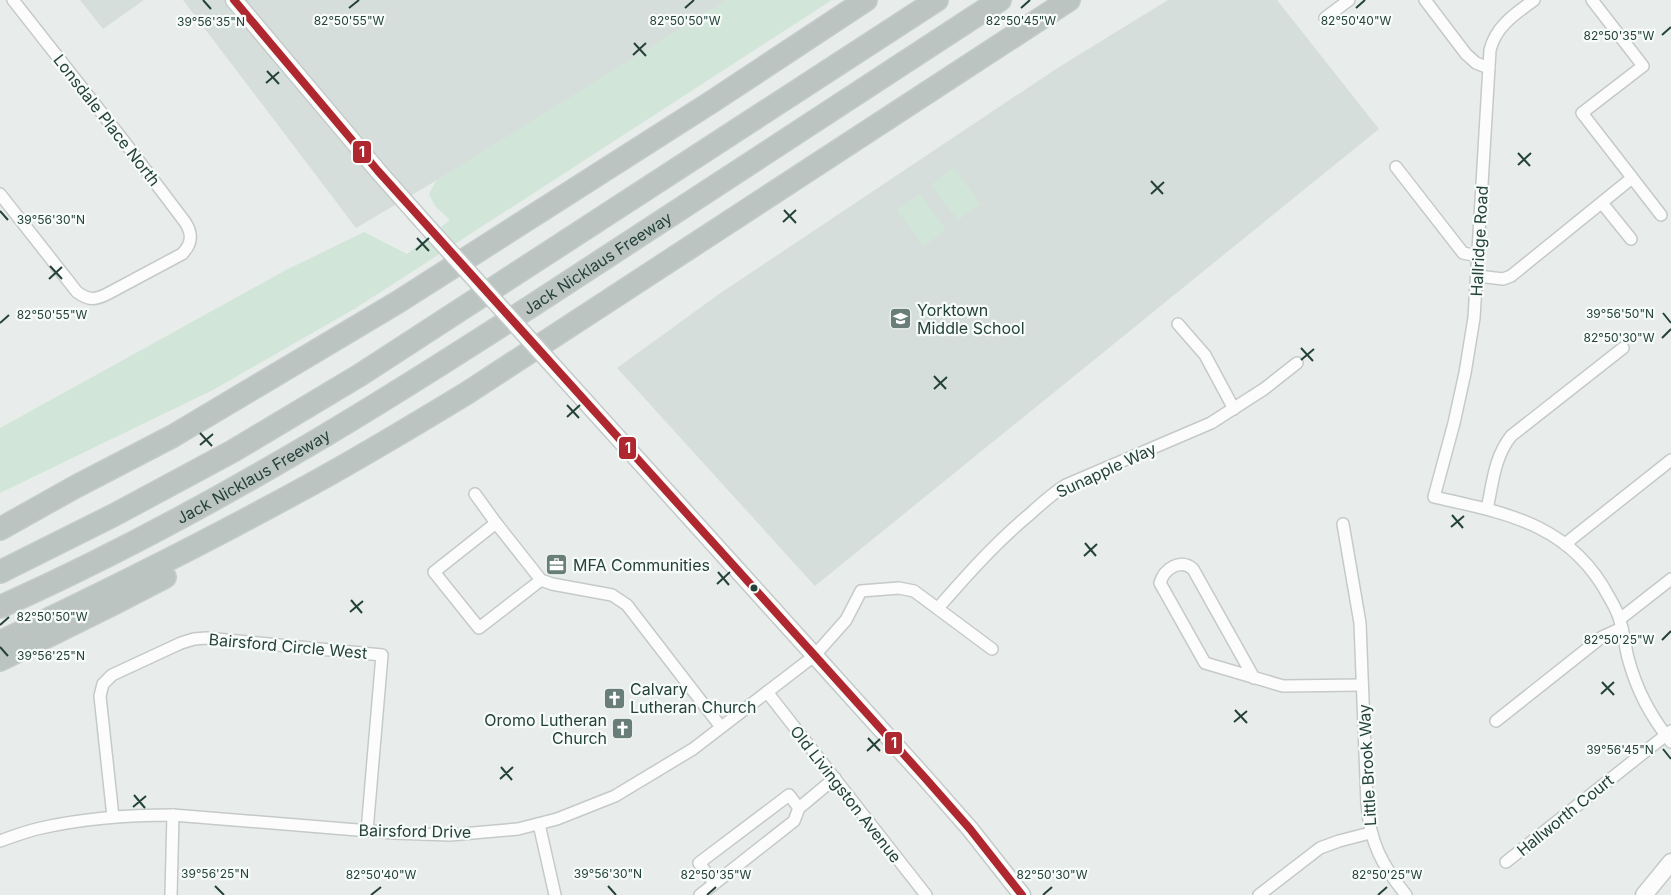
<svg xmlns="http://www.w3.org/2000/svg" width="1671" height="895" font-family="Inter,sans-serif">
<style>
.built{fill:#d6dedb}
.green{fill:#d1e6d8}
.lines{fill:none;stroke-linecap:round;stroke-linejoin:round}
.street-casing{stroke:#c5cac8;stroke-width:14}
.secondary-casing{stroke:#c3cbc8;stroke-width:19}
.highway-casing{stroke:#c3ccc9;stroke-width:24}
.street{stroke:#fcfcfc;stroke-width:11}
.secondary{stroke:#fcfcfc;stroke-width:16}
.highway{stroke:#bcc4c2;stroke-width:21}
.secondary-bridge-casing{stroke:#c3cbc8;stroke-width:19;stroke-linecap:butt}
.secondary-bridge{stroke:#fcfcfc;stroke-width:16}
.bus-1-casing{stroke:#f7fbf9;stroke-width:11}
.bus-1{stroke:#af272f;stroke-width:8}
.ticks{fill:none;stroke:#24423a;stroke-width:2}
.bus-dot{fill:#24423a;stroke:#f7fbf9;stroke-width:2}
.labels{text-anchor:middle;dominant-baseline:central;stroke-width:4.5;stroke-linejoin:round;paint-order:stroke}
.street-label{font-size:16px;fill:#24423a;stroke:#f7fbf9}
.poi-label{font-size:16px;fill:#24423a;stroke:#f7fbf9;text-anchor:start}
.ticks-label{font-size:12px;text-anchor:middle;fill:#24423a;stroke:#f7fbf9;stroke-width:4.5;stroke-linejoin:round;paint-order:stroke}
.line-badge{stroke:#f7fbf9;stroke-width:2}
.badge-label{font-size:14px;text-anchor:middle;font-weight:bold;fill:#fff}
</style>
<rect width="100%" height="100%" fill="#e8edeb"/>
<g class="built">
<path d="M80 0H144L103 29Z"/>
<path d="M183 0H727L461 166 356 228Z"/>
<path d="M1168 0H1277L1379 129 815 586 617 368 719 294 1059 67Z"/>
</g>
<g class="green">
<path d="M727 0H832L356 308 213 390 0 493V428L286 270 364 232 407 254 450 220 435 206 429 194 436 181Z"/>
<path d="M954 168 980 204 958 220 931 185Z"/>
<path d="M920 194 946 230 924 246 897 210Z"/>
</g>
<g class="lines">
<defs>
<g id="street">
<path d="M1425 0 1466 54 1476 63 1489 68"/>
<path d="M1534 0C1515 14 1496 26 1490 50L1474 318 1465 373 1454 423 1434 497C1506 513 1571 524 1609 597 1613 604 1618 612 1620 621 1624 633 1625 646 1628 658 1637 691 1650 715 1671 742"/>
<path d="M1592 0 1643 66 1582 113 1661 215"/>
<path d="M1325 18 1349 0"/>
<path d="M1396 167 1463 253 1478 256"/>
<path d="M0 194 77 292C89 301 96 300 109 293L182 254C192 244 193 234 185 222L123 140 13 0"/>
<path d="M1602 203 1631 239"/>
<path d="M1478 276 1503 279 1511 276 1632 178"/>
<path d="M1178 324 1205 355 1234 409"/>
<path d="M475 494 496 523"/>
<path d="M1487 509C1493 482 1494 458 1511 436L1623 348"/>
<path d="M1343 524 1360 623 1367 804C1370 843 1382 865 1406 895"/>
<path d="M1565 544 1671 460"/>
<path d="M541 580 479 628 434 572 496 523 541 580 552 584 612 595 627 605 721 727"/>
<path d="M938 608C967 575 996 542 1030 514 1042 503 1053 493 1066 485L1211 423 1264 389 1297 363"/>
<path d="M1620 619 1671 579"/>
<path d="M1254 678 1193 569C1180 558 1164 569 1160 583L1205 663 1283 686 1362 685"/>
<path d="M767 692 926 895"/>
<path d="M1496 721 1602 637 1622 628"/>
<path d="M113 817 100 696 103 684 112 675 181 643 194 639 206 638 382 655 367 831"/>
<path d="M539 824 555 895"/>
<path d="M0 841C14 836 27 831 41 828 85 818 128 815 173 815L394 833 450 835 518 829 557 819 615 796 693 749 814 656 846 620 861 591 899 588 914 591 992 649"/>
<path d="M1506 862 1671 731"/>
<path d="M714 883 699 863 789 795 799 808"/>
<path d="M171 895 173 815"/>
<path d="M700 895 794 821 799 808 835 778"/>
<path d="M1259 895 1320 848 1339 841 1370 833"/>
</g>
<g id="secondary">
<path d="M234 0 378 171 424 223"/>
<path d="M574 389 926 779 970 829 1022 895"/>
<path d="M1644 895 1671 862"/>
</g>
<g id="highway">
<path d="M0 529 75 487 173 436 398 302 713 101 866 0"/>
<path d="M0 572 114 515 233 451 360 375 937 0"/>
<path id="s1" d="M0 607C210 513 404 390 596 264 731 176 866 88 1000 0"/>
<path d="M0 642C100 595 200 545 297 492 355 461 411 427 467 393L1069 0"/>
<path d="M0 660 115 603 165 577"/>
</g>
</defs>
<use href="#street" class="street-casing"/>
<use href="#secondary" class="secondary-casing"/>
<use href="#highway" class="highway-casing"/>
<use href="#street" class="street"/>
<use href="#secondary" class="secondary"/>
<use href="#highway" class="highway"/>
<defs>
<path id="secondary-bridge" d="M424 223 574 389"/>
</defs>
<use href="#secondary-bridge" class="secondary-bridge-casing"/>
<use href="#secondary-bridge" class="secondary-bridge"/>
<defs>
<path id="bus-1" d="M234 0 378 171 926 779 970 829 1022 895"/>
</defs>
<use href="#bus-1" class="bus-1-casing"/>
<use href="#bus-1" class="bus-1"/>
</g>
<path class="ticks" d="M203 0 211 9M349 8 359 0M685 8 694 0M1021 8 1030 0M1356 8 1365 0M1662 35 1671 27M634 43 646 56M633 55 646 43M267 71 279 84M266 83 279 72M1518 153 1530 166M1518 165 1531 153M1151 181 1163 194M1151 194 1164 182M784 210 796 223M0 211 8 220M783 222 796 210M417 238 429 251M416 250 429 238M50 266 62 279M49 279 62 267M1663 313 1671 323M0 323 9 315M1662 338 1671 329M1301 348 1313 361M1301 360 1314 349M934 376 946 389M934 389 947 377M567 405 579 418M567 417 580 405M200 433 212 446M200 445 213 434M1452 515 1463 528M1451 527 1464 516M1085 543 1096 556M1084 556 1097 544M718 572 729 585M717 584 730 572M351 600 362 613M350 612 363 601M0 625 9 617M1662 640 1671 631M0 647 8 656M1602 682 1614 695M1601 694 1614 682M1235 710 1247 723M1234 722 1247 711M868 738 880 751M1663 749 1671 759M867 751 880 739M501 767 512 780M500 779 513 767M134 795 145 808M133 807 146 796M215 886 224 895M608 886 616 895M371 895 381 887M707 895 716 887M1043 895 1052 887M1378 895 1387 887"/>
<defs>
<symbol id="school-square" viewBox="-11 -11 22 22"><rect x="-9" y="-9" width="18" height="18" rx="4" fill="#697e78" stroke="#f7fbf9"/><path d="M0-5L7-2L0 1L-7-2ZM-4 1L0 2.5L4 1V4Q0 6-4 4Z" fill="#fff"/></symbol>
<symbol id="office-square" viewBox="-11 -11 22 22"><rect x="-9" y="-9" width="18" height="18" rx="4" fill="#697e78" stroke="#f7fbf9"/><path d="M-6-3h4V-5.5h4V-3h4V5H-6ZM-1-4.5V-3h2v-1.5ZM-6 0V1H6V0Z" fill="#fff"/></symbol>
<symbol id="church-square" viewBox="-11 -11 22 22"><rect x="-9" y="-9" width="18" height="18" rx="4" fill="#697e78" stroke="#f7fbf9"/><path d="M-1.2-6h2.4v3.5h3.3v2.4h-3.3V6h-2.4V-.1h-3.3v-2.4h3.3Z" fill="#fff"/></symbol>
</defs>
<g fill-rule="evenodd">
<use href="#school-square" x="888" y="306" width="25" height="25"/>
<use href="#office-square" x="544" y="552" width="25" height="25"/>
<use href="#church-square" x="602" y="686" width="25" height="25"/>
<use href="#church-square" x="610" y="716" width="25" height="25"/>
</g>
<circle class="bus-dot" cx="754" cy="588" r="4.5"/>
<g class="labels">
<g class="street-label">
<text transform="translate(107 120) rotate(52)">Lonsdale Place North</text>
<text transform="translate(1479 241) rotate(-87)">Hallridge Road</text>
<text stroke="none"><textPath href="#s1" startOffset="690">Jack Nicklaus Freeway</textPath></text>
<text transform="translate(1106 470) rotate(-25)">Sunapple Way</text>
<text stroke="none"><textPath href="#s1" startOffset="285">Jack Nicklaus Freeway</textPath></text>
<text transform="translate(288 646) rotate(5)">Bairsford Circle West</text>
<text transform="translate(1367 765) rotate(-93)">Little Brook Way</text>
<text transform="translate(846 794) rotate(52)">Old Livingston Avenue</text>
<text transform="translate(1565 815) rotate(-39)">Hallworth Court</text>
<text transform="translate(415 831) rotate(1)">Bairsford Drive</text>
</g>
<g class="poi-label">
<text x="917" y="310">Yorktown<tspan x="917" dy="18">Middle School</tspan></text>
<text x="573" y="565">MFA Communities</text>
<text x="630" y="689">Calvary<tspan x="630" dy="18">Lutheran Church</tspan></text>
<text x="607" y="720" text-anchor="end">Oromo Lutheran<tspan x="607" dy="18">Church</tspan></text>
</g>
</g>
<g class="ticks-label">
<text x="685" y="25">82°50'50"W</text>
<text x="349" y="25">82°50'55"W</text>
<text x="1021" y="25">82°50'45"W</text>
<text x="1356" y="25">82°50'40"W</text>
<text x="211" y="26">39°56'35"N</text>
<text x="1619" y="40">82°50'35"W</text>
<text x="51" y="224">39°56'30"N</text>
<text x="1620" y="318">39°56'50"N</text>
<text x="52" y="319">82°50'55"W</text>
<text x="1619" y="342">82°50'30"W</text>
<text x="52" y="621">82°50'50"W</text>
<text x="1619" y="644">82°50'25"W</text>
<text x="51" y="660">39°56'25"N</text>
<text x="1620" y="754">39°56'45"N</text>
<text x="215" y="878">39°56'25"N</text>
<text x="608" y="878">39°56'30"N</text>
<text x="381" y="879">82°50'40"W</text>
<text x="716" y="879">82°50'35"W</text>
<text x="1052" y="879">82°50'30"W</text>
<text x="1387" y="879">82°50'25"W</text>
</g>
<g class="line-badge">
<rect x="352" y="140" width="20" height="24" rx="5" fill="#af272f"/>
<rect x="618" y="436" width="19" height="24" rx="5" fill="#af272f"/>
<rect x="884" y="731" width="19" height="24" rx="5" fill="#af272f"/>
</g>
<g class="badge-label">
<text x="362" y="157">1</text>
<text x="628" y="453">1</text>
<text x="894" y="748">1</text>
</g>
</svg>
